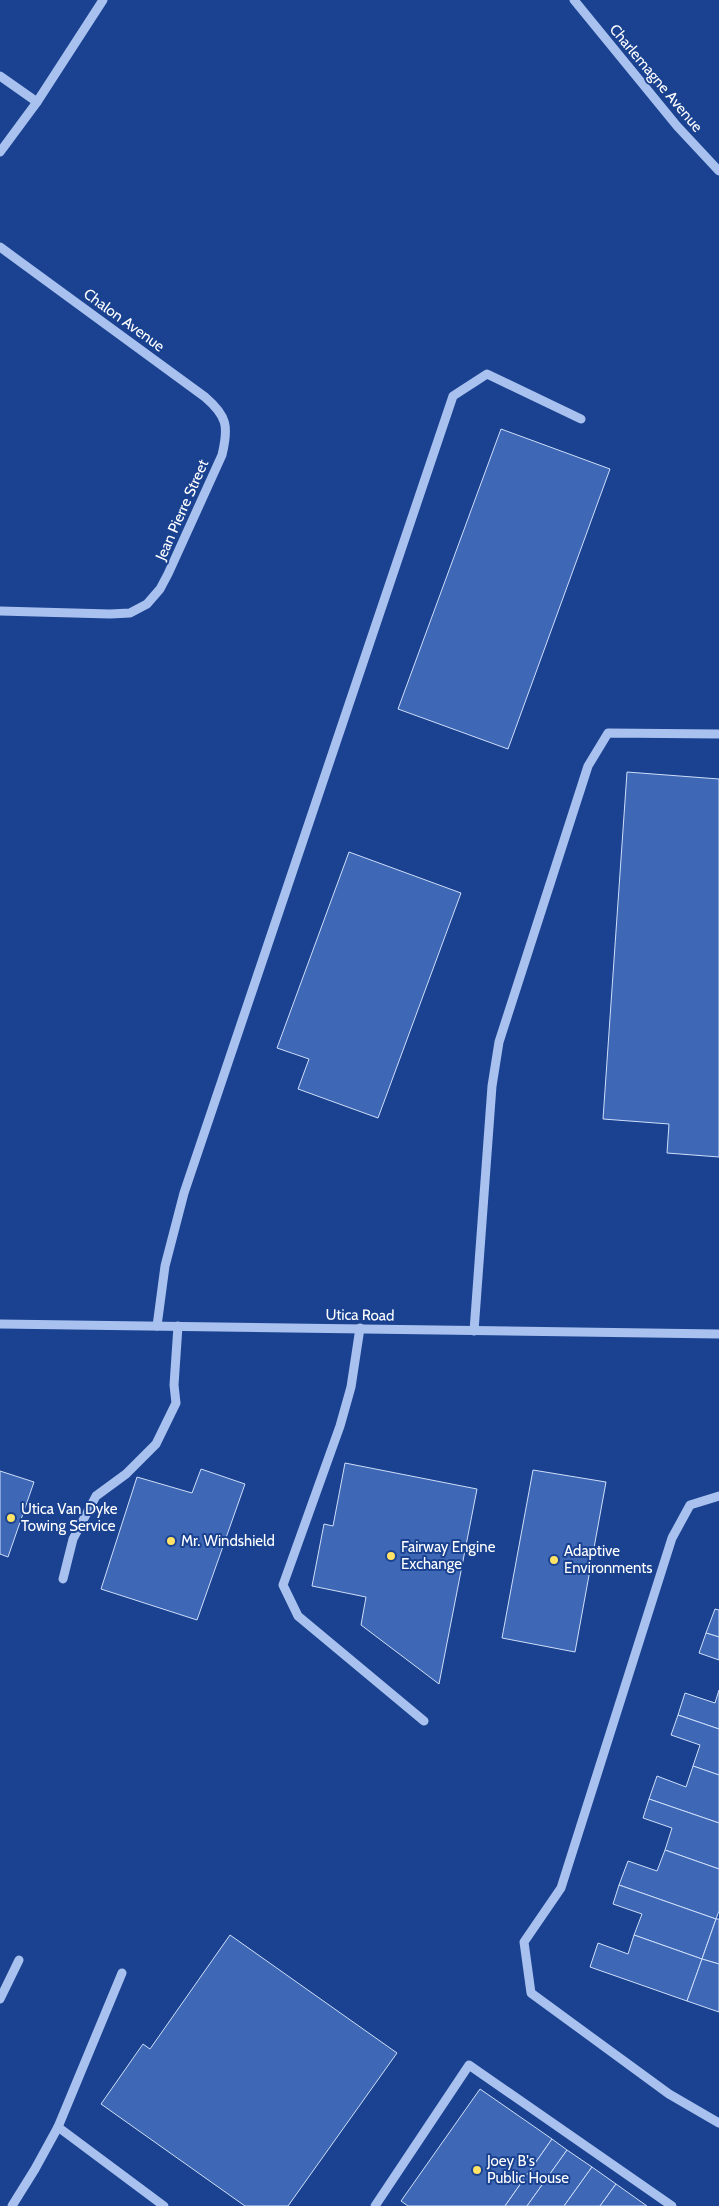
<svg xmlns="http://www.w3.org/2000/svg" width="719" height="2206" font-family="Cabin,sans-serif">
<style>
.building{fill:#3e68b6;stroke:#cfdefa}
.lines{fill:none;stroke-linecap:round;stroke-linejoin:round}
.minor{stroke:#a9c1ef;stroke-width:9}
.poi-dot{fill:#ffe266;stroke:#1a4290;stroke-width:2}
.labels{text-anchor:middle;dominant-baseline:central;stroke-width:4;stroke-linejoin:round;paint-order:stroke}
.street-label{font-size:15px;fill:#fff;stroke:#1a4290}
.poi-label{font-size:15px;fill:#fff;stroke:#1a4290;text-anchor:start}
</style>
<rect width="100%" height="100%" fill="#1a4290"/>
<g class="building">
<path d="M501 429 610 469 508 749 398 709Z"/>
<path d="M627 772 719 779V1157L667 1153 669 1124 603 1119Z"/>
<path d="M349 852 461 893 378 1118 298 1089 309 1059 277 1048Z"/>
<path d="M345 1463 477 1489 439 1684 361 1625 366 1597 312 1586 324 1524 333 1526Z"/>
<path d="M201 1469 245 1484 197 1620 101 1589 137 1477 192 1493Z"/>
<path d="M533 1470 606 1482 575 1652 502 1638Z"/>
<path d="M0 1471 34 1482 8 1557 0 1554Z"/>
<path d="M715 1609 719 1610V1637L706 1633Z"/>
<path d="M706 1633 719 1637V1660L699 1653Z"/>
<path d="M719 1690V1729L678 1715 685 1693 715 1703Z"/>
<path d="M678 1715 719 1729V1775L693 1766 700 1745 671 1735Z"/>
<path d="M693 1766 719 1775V1823L649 1799 657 1776 686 1787Z"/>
<path d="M649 1799 719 1823V1869L665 1850 672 1828 643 1818Z"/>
<path d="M665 1850 719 1869V1911L716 1919 619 1885 628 1861 657 1871Z"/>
<path d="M619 1885 716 1919 702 1959 634 1935 642 1914 613 1904Z"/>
<path d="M716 1919H719V1964L702 1959Z"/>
<path d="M230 1935 397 2053 288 2206H245L101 2104 143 2044 150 2049Z"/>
<path d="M634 1935 702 1959 687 2001 590 1967 598 1943 628 1954Z"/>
<path d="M702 1959 719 1964V2012L687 2001Z"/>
<path d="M480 2089 552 2139 505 2206H408L401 2201Z"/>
<path d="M552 2139 567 2150 527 2206H505Z"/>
<path d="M567 2150 592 2167 564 2206H527Z"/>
<path d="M592 2167 616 2184 600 2206H564Z"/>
<path d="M616 2184 647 2206H600Z"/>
</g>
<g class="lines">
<g class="minor">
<path d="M574 0 677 126 719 171"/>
<path d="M0 76 37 102"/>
<path d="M0 152 37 102 103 0"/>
<path d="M0 247 205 397C227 416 229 426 222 455L168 574 160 589 147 604 130 613 110 614 0 611"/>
<path d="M0 1324 719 1334"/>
<path d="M157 1326 165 1266 184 1193 453 396 487 374 581 419"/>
<path d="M360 1328 351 1387 340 1426 283 1585 298 1616 424 1721"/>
<path d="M474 1331 492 1086 499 1042 588 766 608 733 719 734"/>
<path d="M719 1496 690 1505 672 1538 561 1888 524 1942 531 1993 669 2094 719 2123"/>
<path d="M63 1579 73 1539 96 1496 126 1474 156 1444 176 1403 174 1385 178 1326"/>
<path d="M0 1999 19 1960"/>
<path d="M58 2127 164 2206"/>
<path d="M12 2206 35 2169 58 2127 122 1973"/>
<path d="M375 2206 469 2065 672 2206"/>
</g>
</g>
<g class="poi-dot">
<circle cx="11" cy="1518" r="5"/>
<circle cx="171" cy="1541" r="5"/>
<circle cx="391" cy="1556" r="5"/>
<circle cx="554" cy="1560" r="5"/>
<circle cx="477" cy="2170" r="5"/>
</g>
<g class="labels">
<g class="street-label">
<text transform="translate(656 78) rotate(50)">Charlemagne Avenue</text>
<text transform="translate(124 320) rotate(36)">Chalon Avenue</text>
<text transform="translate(182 510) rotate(-66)">Jean Pierre Street</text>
<text transform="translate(360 1315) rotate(1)">Utica Road</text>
</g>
<g class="poi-label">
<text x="21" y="1509">Utica Van Dyke<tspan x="21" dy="17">Towing Service</tspan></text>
<text x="181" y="1541">Mr. Windshield</text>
<text x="401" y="1547">Fairway Engine<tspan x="401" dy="17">Exchange</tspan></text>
<text x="564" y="1551">Adaptive<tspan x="564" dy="17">Environments</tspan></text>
<text x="487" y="2161">Joey B's<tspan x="487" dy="17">Public House</tspan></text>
</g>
</g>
</svg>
